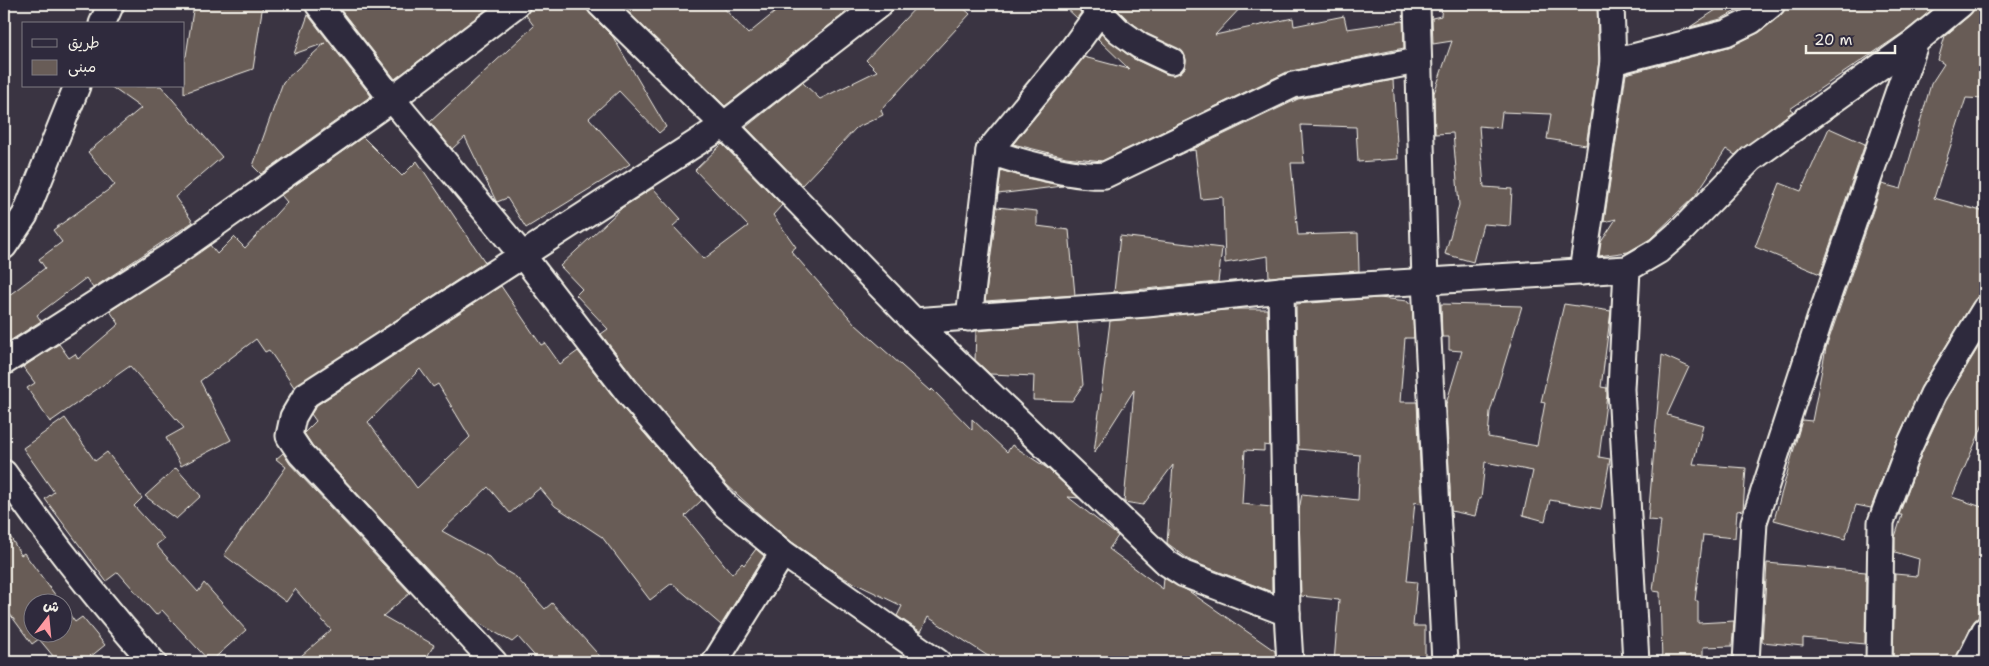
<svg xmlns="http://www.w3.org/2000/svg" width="1989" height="666" font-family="'Shantell Sans','Playpen Sans Arabic',sans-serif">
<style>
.building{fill:#685c57;stroke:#f4f1e8;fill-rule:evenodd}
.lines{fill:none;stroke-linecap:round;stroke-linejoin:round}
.street-casing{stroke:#f4f1e8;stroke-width:29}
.street{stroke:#2f2a3d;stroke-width:25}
</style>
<rect width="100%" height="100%" fill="#3a3442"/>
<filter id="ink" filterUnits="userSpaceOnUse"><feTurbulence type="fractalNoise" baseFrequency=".02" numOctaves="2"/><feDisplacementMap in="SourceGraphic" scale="10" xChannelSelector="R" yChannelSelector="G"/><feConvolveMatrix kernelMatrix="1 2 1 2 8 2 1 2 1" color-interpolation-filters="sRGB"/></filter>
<g filter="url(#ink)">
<g class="building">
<path d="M194 4H263L253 69 184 93V57L186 56Z"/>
<path d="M336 4H494L395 79Z"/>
<path d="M531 4H586L590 14 613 37 666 127 659 133 619 91 589 118 630 164 526 228 507 198 497 202 496 201 465 137 452 149 430 122 534 26 526 15Z"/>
<path d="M620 4H652L663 10 669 4H720L748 34 785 4H857L725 106Z"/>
<path d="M919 4H959L970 14 881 110 883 115 856 128 802 185 746 127 802 82 820 99 877 71 866 60Z"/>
<path d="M1062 4H1078L1081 13 1077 18Z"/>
<path d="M1112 4H1244L1215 35 1293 18 1294 26 1344 16 1347 29 1403 21 1404 48 1287 72 1102 161 1066 157 1013 144 1084 57 1129 69 1098 39 1101 34 1132 58 1166 74 1174 75 1185 68 1186 60 1183 52 1147 34 1128 20Z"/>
<path d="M1442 4H1597L1599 61 1586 145 1547 139 1551 114 1502 112 1500 128 1479 126 1484 187 1512 189 1510 226 1483 224 1473 262 1445 254 1459 205 1453 133 1435 134 1434 93 1452 41 1433 44 1432 18 1441 16Z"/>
<path d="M1725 4H1749L1721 19 1690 27Z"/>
<path d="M1786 4H1935L1933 9 1907 30 1790 109 1793 111 1735 155 1726 149 1695 196 1650 239 1628 252 1599 256 1601 242 1616 219 1604 222 1626 74 1732 46 1760 32 1781 15Z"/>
<path d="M1975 7 1985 10V99L1966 98 1934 198 1985 212V295L1978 297 1973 302 1921 387 1896 442 1871 508 1856 505 1845 539 1774 520 1802 420 1812 421 1826 348 1882 184 1901 189 1931 84 1944 64 1938 60 1945 36 1970 15Z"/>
<path d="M308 15 371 96 261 174 253 166 283 82 325 43 294 54Z"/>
<path d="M1393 80 1398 159 1358 162 1356 127 1301 125 1304 163H1291L1298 235 1358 233 1359 271 1269 277 1268 256 1225 263 1223 197 1201 199 1195 150 1189 151 1298 99Z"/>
<path d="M110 86H161L222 157 175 197 193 222 93 288 86 278 37 315 41 321 5 344 4 299 45 268 39 259 62 242 53 230 115 185 88 152 141 108Z"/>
<path d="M1829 128 1865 144 1820 274 1755 247 1780 183 1801 191Z"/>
<path d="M363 137 402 176 417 161 485 262 294 387 269 350 265 352 256 339 200 381 231 440 181 466 166 438 184 428 130 366 50 422 27 388 35 383 23 367 59 344 69 358 75 354 78 359 119 324 110 311 210 245 217 254 234 237 245 248 287 202 281 195Z"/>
<path d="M722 144 782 205 773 215 796 247 791 251 855 324 930 391 932 389 972 430V419L1007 452 1012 445 1047 468 1079 498 1068 497 1118 536 1109 549 1163 589 1164 578 1190 592 1275 651 1276 662H997L928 617 921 632 897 616 902 606 844 578 792 542 753 509 726 484 637 381 601 334 608 329 576 295 582 289 560 266 623 207 653 188 681 219 673 226 704 259 748 226 695 170Z"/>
<path d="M1001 170 1026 178 1063 186 998 194Z"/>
<path d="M997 207 1037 211V226L1069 230 1075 295 985 301Z"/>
<path d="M1120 236 1222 248 1218 282 1114 292Z"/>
<path d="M501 286 541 345 545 343 560 364 578 351 615 399 702 500 685 516 732 574 742 563 744 565 756 549 764 556 721 625 672 583 650 600 602 537 555 506 540 488 510 513 488 487 442 531 489 557 497 566 516 577 545 609 552 603 605 662H540L518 637 512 642 477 622 312 445 304 433 316 421 311 414 317 405ZM420 369 433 387 438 384 470 437 417 488 368 422Z"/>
<path d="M1379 298 1408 301V303H1412L1414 338H1405L1400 402H1417L1422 504 1415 502 1407 581 1417 582 1413 626H1425V662H1334L1339 600 1301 596 1299 510 1302 494 1358 500 1360 455 1298 449 1296 304Z"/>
<path d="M1441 304 1522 306 1490 412 1488 437 1537 446 1545 403 1541 402 1564 304 1611 311 1601 387 1607 388V395L1599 457 1610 459 1601 509 1550 500 1545 521 1523 515 1533 471 1485 462 1481 499H1479L1475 516 1451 511 1446 404 1462 351 1449 350V337H1442Z"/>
<path d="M1235 309H1267L1270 446 1264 445V451L1245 450 1242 504 1271 507 1272 592 1191 561 1167 543 1173 465 1143 505 1124 502 1134 390 1094 453 1110 321Z"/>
<path d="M1077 323 1083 385 1072 401 1033 400 1034 376 990 374 975 360 976 331Z"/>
<path d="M1985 336V420L1952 497 1985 508V597L1978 618 1972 624 1955 662H1893L1895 574 1917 576 1919 559 1895 552V537L1902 515H1899L1922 452 1946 401Z"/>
<path d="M1662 355 1689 367 1667 415 1703 425 1693 464 1746 468 1743 510 1737 511 1735 538 1703 535 1695 601H1698V623L1734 621 1732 646 1703 647V662H1662L1660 592 1653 591 1661 521 1648 520Z"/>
<path d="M65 418 95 461 107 452 142 498 134 506 164 539 156 545 198 592 204 583 246 630 210 662 162 610 156 615 118 572 106 581 45 499 54 492 23 448Z"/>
<path d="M283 453 290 464 410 593 383 616 434 645 424 662H294L331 630 295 589 286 602 224 555 286 467 276 459Z"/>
<path d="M176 468 201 496 176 519 145 496Z"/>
<path d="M4 526 21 555 24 553 62 604H32V634H62V604L75 622 82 617 105 645 84 662H58L39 639 32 644 4 606Z"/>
<path d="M1767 563 1866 572 1865 644 1803 638V646L1762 642Z"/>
</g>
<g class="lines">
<defs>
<g id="street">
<path d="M318 4 392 99 523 256 626 390 726 506 783 553 938 662"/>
<path d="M600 4 724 125 914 321 1147 304 1281 290 1627 269 1658 251 1681 231 1751 159 1916 41"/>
<path d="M1092 4 1119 31 1140 46 1172 61"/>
<path d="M1417 4 1425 282 1445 662"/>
<path d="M102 24 111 4"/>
<path d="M1613 62 1726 33 1751 21 1772 4"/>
<path d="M989 151 1071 51 1100 11"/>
<path d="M4 246 25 215 77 86"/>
<path d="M1627 269 1621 389 1636 662"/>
<path d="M1582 272 1613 62 1611 4"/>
<path d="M1281 290 1287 613 1290 662"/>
<path d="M969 318 989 151C1014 161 1078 178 1105 175L1293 85 1417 61"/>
<path d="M914 321 1167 563 1184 574 1287 613"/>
<path d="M4 362 176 252 392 99 517 4"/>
<path d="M4 473C50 539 99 602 153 662"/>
<path d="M494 662 301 454 289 436 293 417 306 395 724 125 880 4"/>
<path d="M715 662 783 553"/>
<path d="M1746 662 1754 522 1820 319 1916 41 1961 4"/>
<path d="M1879 662 1881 522 1909 447 1933 394 1985 309"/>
<path d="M1969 662 1985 630"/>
</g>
</defs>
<use href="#street" class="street-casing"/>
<use href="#street" class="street"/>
</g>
</g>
<rect width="1989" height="666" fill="none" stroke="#2f2a3d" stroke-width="20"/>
<rect x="10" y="10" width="1969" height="646" fill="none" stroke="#f4f1e8" stroke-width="2" filter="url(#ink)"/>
<rect x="22" y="22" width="162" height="65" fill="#2f2a3d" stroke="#7e7a81"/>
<rect x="32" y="39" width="25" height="8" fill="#2f2a3d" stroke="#7e7a81"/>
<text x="68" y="48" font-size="15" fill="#f4f1e8">طريق</text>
<rect x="32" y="60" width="25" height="15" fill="#685c57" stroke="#7e7a81"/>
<text x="68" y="72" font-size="15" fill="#f4f1e8">مبنى</text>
<g transform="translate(48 618) rotate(16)"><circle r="24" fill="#2f2a3d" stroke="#7e7a81"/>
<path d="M0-4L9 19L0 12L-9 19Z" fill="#ff9aa2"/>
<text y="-8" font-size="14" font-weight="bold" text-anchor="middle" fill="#f4f1e8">ش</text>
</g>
<path d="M1806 45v8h89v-8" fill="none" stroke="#f4f1e8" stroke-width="2.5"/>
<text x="1814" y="45" font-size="15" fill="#f4f1e8" stroke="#2f2a3d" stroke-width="4" paint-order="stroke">20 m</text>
</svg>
